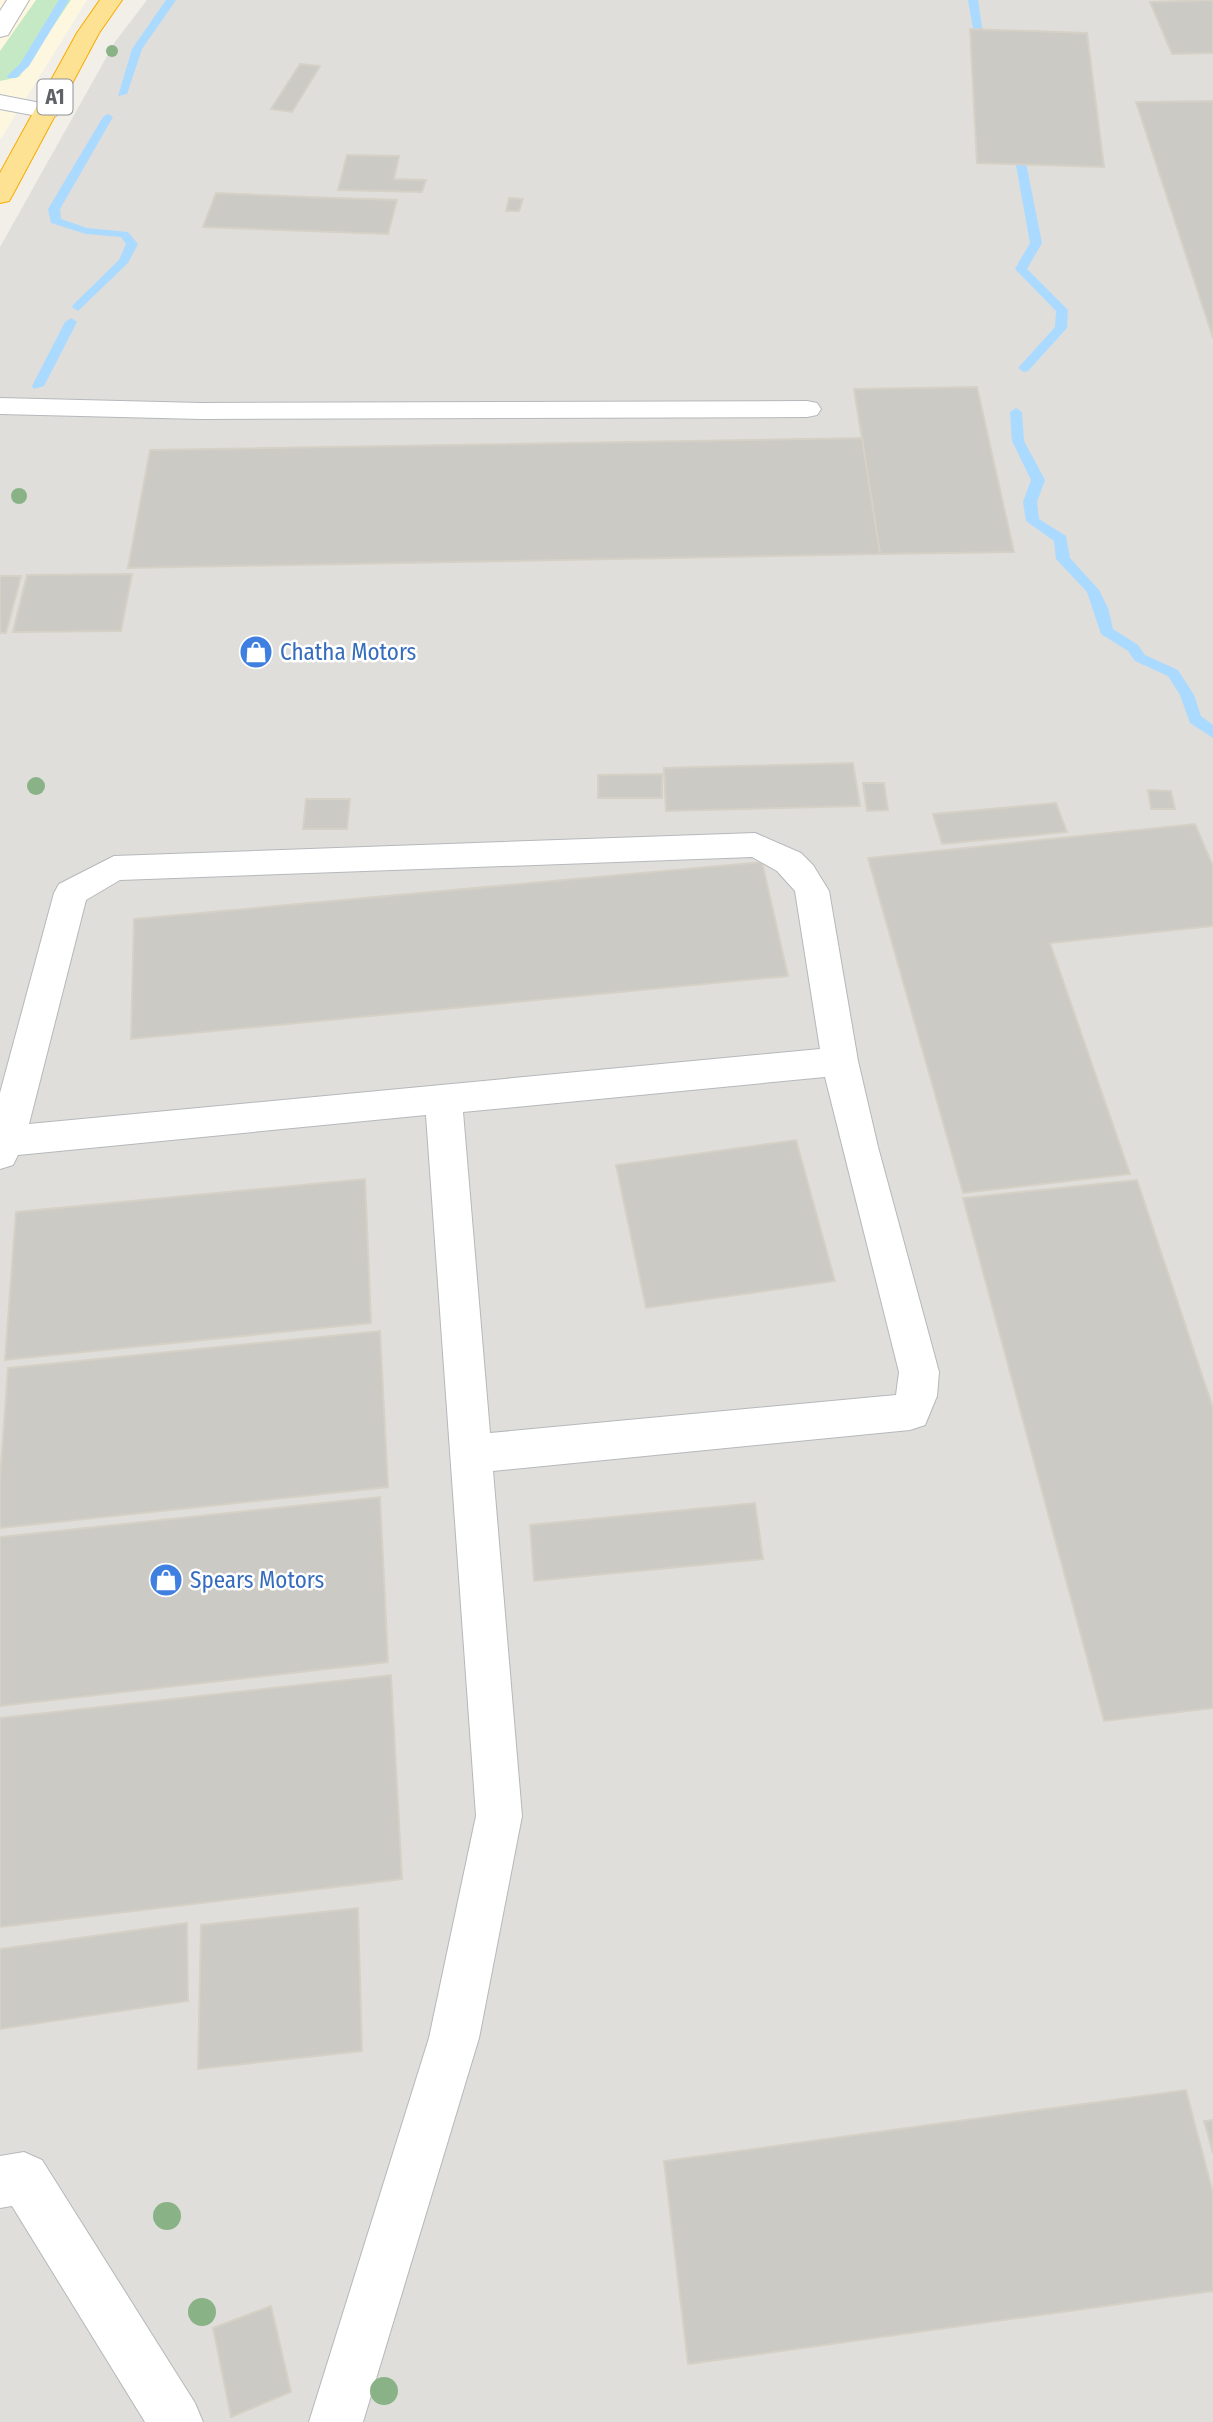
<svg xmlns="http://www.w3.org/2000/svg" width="1213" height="2422" font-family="'Fira Sans Condensed',sans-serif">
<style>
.commercial{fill:#fef7e0}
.industrial{fill:#e0deda}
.green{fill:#c5e8c5}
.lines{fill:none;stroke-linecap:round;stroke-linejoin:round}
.stream{fill:#aadaff;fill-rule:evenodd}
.building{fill:#cccac5;stroke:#d6d1c6;stroke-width:2}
.minor-casing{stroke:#b5b8bc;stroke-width:2}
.highway-casing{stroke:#f9ab00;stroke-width:2}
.minor{fill:#fff;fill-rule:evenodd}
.highway{fill:#fde293;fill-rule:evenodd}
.tree{fill:#89b387}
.labels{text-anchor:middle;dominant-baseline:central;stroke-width:5;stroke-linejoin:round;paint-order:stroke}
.shield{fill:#fff;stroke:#8f9295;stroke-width:2}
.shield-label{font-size:21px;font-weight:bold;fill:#5f6368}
.shop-label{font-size:23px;fill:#366cbe;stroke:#fff;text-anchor:start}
</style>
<rect width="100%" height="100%" fill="#f1efe8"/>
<path class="commercial" d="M0 0H87L0 140Z"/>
<path class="industrial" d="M147 0H1213V2422H0V247L115 42Z"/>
<path class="green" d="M36 0H71L19 77 0 81V51Z"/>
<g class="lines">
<g class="stream">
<path d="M59 0H69L29 66 16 78H8L7 76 20 64Z"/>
<path d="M166 0H176L142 49 127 94 118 96 132 49Z"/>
<path d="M968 0H978L986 54 977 52Z"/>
<path d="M108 114 113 117 60 209 61 219 87 228 128 232 138 244 128 263 78 311 72 307 74 304 119 260 126 244 121 237 86 234 51 223 48 209 103 117Z"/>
<path d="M1017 140 1022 143 1042 243 1027 269 1068 310 1067 328 1028 371 1024 372 1018 368 1055 327 1056 311 1015 269 1030 243 1012 143Z"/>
<path d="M71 318 77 322 44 386 34 389 32 386 65 322Z"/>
<path d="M1016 408 1022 412 1024 441 1045 480 1037 502 1039 519 1066 536 1070 558 1099 590 1108 608 1113 629 1138 645 1145 655 1178 670 1194 695 1201 716 1213 725V738L1190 723 1180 695 1168 676 1135 661 1128 651 1101 634 1087 592 1056 559 1054 541 1026 521 1023 502 1031 480 1012 441 1010 412Z"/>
</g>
</g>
<g class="building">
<path d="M1213 0V53L1172 54 1150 2Z"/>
<path d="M970 29 1087 33 1104 167 977 163Z"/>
<path d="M300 64 320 66 292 112 271 109Z"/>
<path d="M1213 101V338L1136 102Z"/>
<path d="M347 155 399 156 394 179 426 180 422 192 338 190Z"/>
<path d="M216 193 307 197 397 200 388 234 203 227Z"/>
<path d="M509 198 523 199 519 211H506Z"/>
<path d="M977 387 1014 552 880 554 854 389Z"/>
<path d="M862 438 880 554 128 568 150 450Z"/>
<path d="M132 574 121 631 13 632 27 575Z"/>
<path d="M0 576H21L6 633H0Z"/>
<path d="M853 763 860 806 666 811 664 768Z"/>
<path d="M662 774V798H598V775Z"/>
<path d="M863 783H884L888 810 867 811Z"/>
<path d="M1148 790 1171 791 1175 809H1151Z"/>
<path d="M306 799H350L347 829H303Z"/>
<path d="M1056 803 1067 832 942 844 933 814Z"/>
<path d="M1195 824 1213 866V926L1050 943 1130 1174 963 1193 868 858Z"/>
<path d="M762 862 788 976 131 1039 134 919Z"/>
<path d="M796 1140 835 1281 646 1308 616 1165Z"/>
<path d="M365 1179 371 1323 5 1360 16 1212Z"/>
<path d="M1137 1180 1213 1408V1708L1104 1721 963 1198Z"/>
<path d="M380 1331 388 1487 0 1528V1479L8 1368Z"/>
<path d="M380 1497 388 1662 0 1706V1537Z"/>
<path d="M755 1503 763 1559 534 1581 530 1525Z"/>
<path d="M391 1675 402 1879 0 1927V1718Z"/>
<path d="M358 1908 362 2051 198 2069 201 1925Z"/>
<path d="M187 1923 188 2001 0 2029V1949Z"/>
<path d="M1186 2090 1213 2193V2291L688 2364 664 2161Z"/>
<path d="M1213 2120V2153L1204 2121Z"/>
<path d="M271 2306 291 2392 231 2417 213 2328Z"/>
</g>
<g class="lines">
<defs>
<g id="minor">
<path d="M7 0H29L8 35 0 37V11Z"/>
<path d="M0 95 56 106 60 111 56 116 48 118 0 109Z"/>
<path d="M0 398 201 403 807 401 817 403 821 409 817 415 807 417 201 419 0 414Z"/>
<path d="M755 833 801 853 813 865 829 891 858 1061 878 1147 939 1372 937 1396 925 1425 910 1430 493 1471 522 1816 479 2038 363 2422H309L429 2038 476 1816 426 1115 18 1155 13 1165 0 1169V1093L54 893 59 884 114 856ZM752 857 777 871 795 891 820 1049 29 1124 86 900 120 880ZM825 1077 899 1372 896 1395 490 1433 463 1112Z"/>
<path d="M24 2152 42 2160 195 2403 203 2422H145L12 2206 0 2208V2156Z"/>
</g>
<path id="highway" d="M100 0H122L99 33 12 196 9 201 0 203V173L77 33Z"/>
</defs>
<use href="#minor" class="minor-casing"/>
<use href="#highway" class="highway-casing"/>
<use href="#minor" class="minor"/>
<use href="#highway" class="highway"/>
</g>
<g class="tree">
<circle cx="112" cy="51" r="6"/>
<circle cx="19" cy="496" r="8"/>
<circle cx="36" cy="786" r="9"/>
<circle cx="167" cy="2216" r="14"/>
<circle cx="202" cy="2312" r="14"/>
<circle cx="384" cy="2391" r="14"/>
</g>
<defs>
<symbol id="shop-disc" viewBox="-11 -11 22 22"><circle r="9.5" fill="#3f7fe0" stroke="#fff"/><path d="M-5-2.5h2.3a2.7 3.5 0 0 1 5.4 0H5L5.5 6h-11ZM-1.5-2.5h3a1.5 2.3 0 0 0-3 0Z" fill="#fff"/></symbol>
</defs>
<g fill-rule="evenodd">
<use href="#shop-disc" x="237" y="633" width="38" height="38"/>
<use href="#shop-disc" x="147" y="1561" width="38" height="38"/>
</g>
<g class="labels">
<rect class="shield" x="37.5" y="79.5" width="35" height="35" rx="5"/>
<g class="shield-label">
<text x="55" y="97">A1</text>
</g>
<g class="shop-label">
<text x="280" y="652">Chatha Motors</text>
<text x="190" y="1580">Spears Motors</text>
</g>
</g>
</svg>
